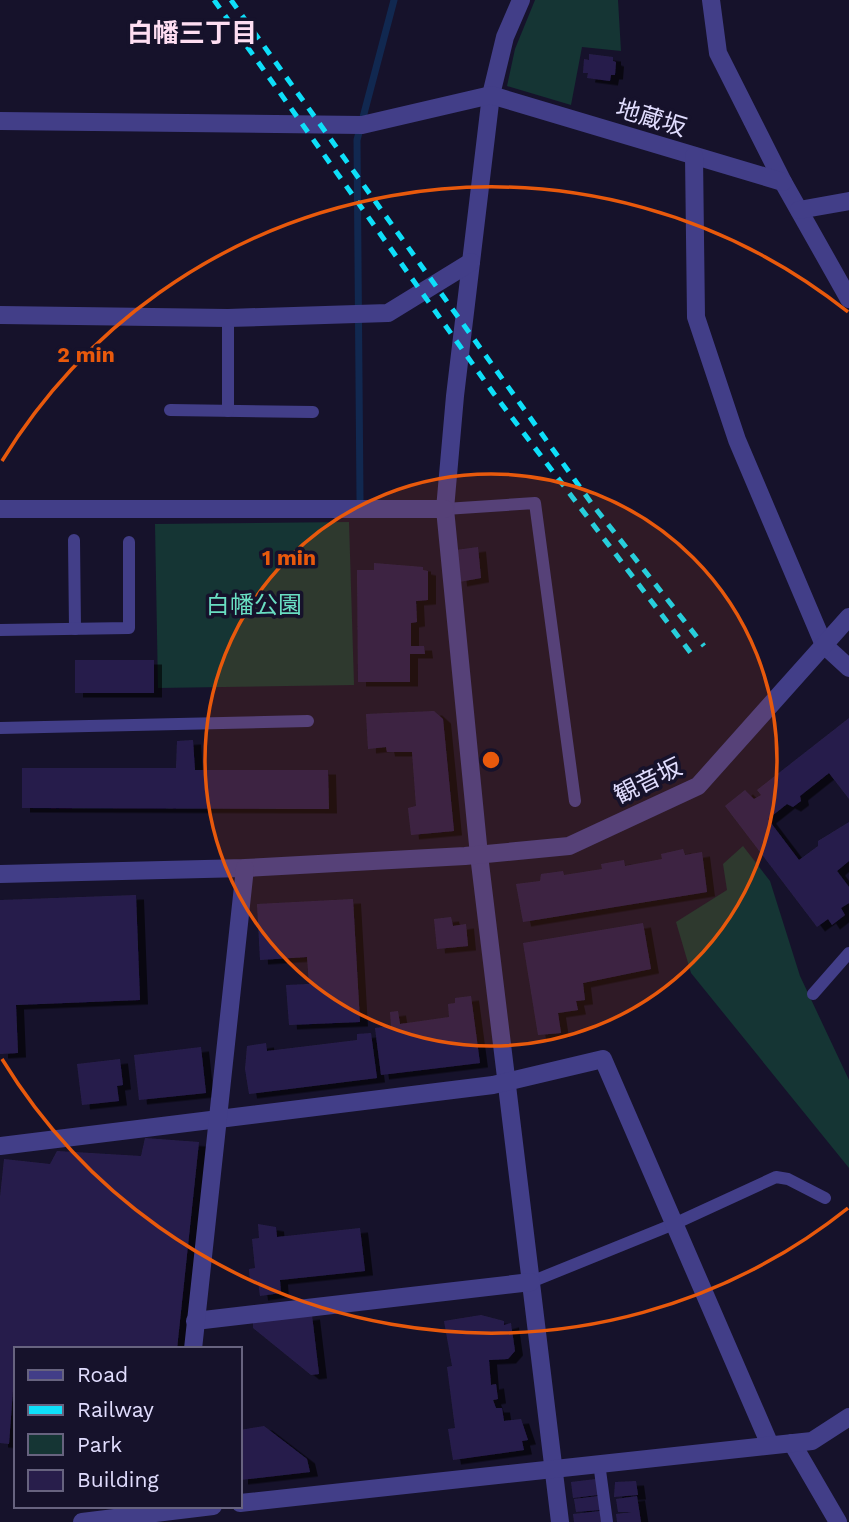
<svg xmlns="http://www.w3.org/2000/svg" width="849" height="1522" font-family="'Work Sans','Noto Sans JP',sans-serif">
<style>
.green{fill:#153534}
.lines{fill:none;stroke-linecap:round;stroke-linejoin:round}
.stream{stroke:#112850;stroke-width:7}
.building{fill:#281e4b;filter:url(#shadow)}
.service{stroke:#423e88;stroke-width:12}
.minor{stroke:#423e88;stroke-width:18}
.rail{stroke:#0edff9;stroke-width:5;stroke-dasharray:10 9;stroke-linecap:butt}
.ring{fill:none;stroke:#e8590c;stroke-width:3.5}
.labels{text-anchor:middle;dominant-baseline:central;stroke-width:7;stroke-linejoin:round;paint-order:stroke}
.street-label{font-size:24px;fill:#e1ddfe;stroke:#16122b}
.park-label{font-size:24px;fill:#69dec2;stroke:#16122b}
.neighbourhood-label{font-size:26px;font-weight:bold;fill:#fedef2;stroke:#16122b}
.centre{fill:#e8590c;stroke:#16122b;stroke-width:3.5}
.ring-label{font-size:21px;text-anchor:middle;font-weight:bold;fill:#e8590c;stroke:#16122b;stroke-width:7;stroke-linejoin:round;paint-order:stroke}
</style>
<defs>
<filter id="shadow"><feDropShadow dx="8" dy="4.5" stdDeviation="0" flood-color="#0009"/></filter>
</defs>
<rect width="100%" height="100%" fill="#16122b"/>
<g class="green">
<path d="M535 0H618L621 51 582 47 571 105 507 86 515 49Z"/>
<path d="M349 522 354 685 158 688 155 524Z"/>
<path d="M743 846 770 881 800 976 849 1080V1168L691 973 676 922 727 890 723 864Z"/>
</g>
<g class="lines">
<path class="stream" d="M360 499 357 140 394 0"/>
</g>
<g class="building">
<path d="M589 54 613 57V61L616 62 615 75H611L610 81 587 78 588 73H583L584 59 589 60Z"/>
<path d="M478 547 481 578 459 582 456 550Z"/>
<path d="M374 563 423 567V570L428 571V600L416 601 417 622 411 623V646H424L425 654H410V682H358L357 570H374Z"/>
<rect x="75" y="660" width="79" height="33"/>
<path d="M434 711 443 719 454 831 411 835 408 808 416 806 412 752H387L386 747 368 749 366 714Z"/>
<path d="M849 718V799L829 773 800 796 801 801 793 807 787 804 768 819 799 860 818 846V841L849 822V861L837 871 849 887V903L841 908 845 915 832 925 828 919 817 927 725 806 745 790 754 799 761 795 757 790Z"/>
<path d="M193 740 195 770H328L329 809 22 808V768H176L177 741Z"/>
<path d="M683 849 685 855 702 852 707 892 523 922 516 884 540 881 541 874 563 871 564 875 602 869 601 864 624 860 625 866 662 859 661 854Z"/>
<path d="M136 895 140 1000 16 1005 18 1053 0 1054V900Z"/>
<path d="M353 899 360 1022 289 1025 286 985 309 984 307 957 260 960 257 904Z"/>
<path d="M451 917 453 926 466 924 468 946 437 949 434 919Z"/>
<path d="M643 923 651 969 583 983 585 1000 576 1001 578 1010 558 1013 561 1033 538 1035 523 943Z"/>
<path d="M471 996 480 1063 381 1075 375 1028 391 1026 390 1012 398 1011 400 1024 449 1017 448 1004 455 1003V998Z"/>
<path d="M371 1033 377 1078 249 1094 245 1069 247 1046 266 1043 267 1051 357 1040V1034Z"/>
<path d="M201 1047 206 1093 139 1100 134 1055Z"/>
<path d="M120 1059 123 1085 117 1086 119 1101 82 1105 77 1064Z"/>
<path d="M145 1138 199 1142 177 1349H16L9 1444 0 1443V1197L4 1159 50 1164 57 1151 141 1156Z"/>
<path d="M258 1224 276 1227 277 1237 360 1228 365 1271 280 1280 281 1293 260 1296 258 1281 250 1282 249 1269 255 1268 252 1239 259 1238Z"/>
<path d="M312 1315 319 1374 311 1375 253 1328V1323Z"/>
<path d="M481 1315 504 1321V1325L511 1323 515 1351 508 1359 489 1360 491 1385 496 1384 498 1399 493 1400 496 1408H502L504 1421 521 1419 528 1440 522 1441 524 1450 453 1460 448 1429 455 1428 447 1367 452 1366 444 1321Z"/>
<path d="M264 1426 307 1459 310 1472 240 1480V1430Z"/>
<path d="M596 1479 598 1495 573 1498 571 1482Z"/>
<path d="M636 1481 638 1495 614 1497 615 1482Z"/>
<path d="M598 1496 600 1510 576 1512 574 1499Z"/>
<path d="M637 1496 641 1522H617L616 1514 632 1512H618L616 1499Z"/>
<path d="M600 1511 601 1522H574L573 1514Z"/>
</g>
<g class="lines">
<g class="service">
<path d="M170 410 313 412"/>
<path d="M228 411V318"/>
<path d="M445 509 535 503 575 801"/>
<path d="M74 540 75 629"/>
<path d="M0 630 129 628V542"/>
<path d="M0 728 308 721"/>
<path d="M813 994 849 953"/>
<path d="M531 1282 674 1224 776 1177 788 1179 825 1198"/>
<path d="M599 1463 607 1522"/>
</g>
<g class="minor">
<path d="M521 0 505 37 491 95 455 396 445 509 479 855 560 1522"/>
<path d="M711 0 718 53 783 182 849 299"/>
<path d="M0 121 362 125 491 95 783 182"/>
<path d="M694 156 696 317 737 440 824 645 849 668"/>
<path d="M799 210 849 201"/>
<path d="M0 315 228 318 388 313 471 262"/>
<path d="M0 509H445"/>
<path d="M0 874 245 868 465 856 569 846 698 786 849 617"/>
<path d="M0 1146 493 1085 603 1059 770 1445"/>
<path d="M195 1321 531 1282"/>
<path d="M193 1349 245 868"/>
<path d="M792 1443 838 1522"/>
<path d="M240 1503 812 1441 849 1417"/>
<path d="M82 1522 213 1506"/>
</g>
<g class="rail">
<path d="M214 0 494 394 693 656"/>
<path d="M231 0 592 504 704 646"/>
</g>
</g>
<circle cx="491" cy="760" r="286" fill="#e8590c" fill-opacity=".12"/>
<g class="ring">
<circle cx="491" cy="760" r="286"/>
<path d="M848 1208A573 573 0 0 1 2 1059M2 461A573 573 0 0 1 848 312"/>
</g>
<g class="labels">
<g class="street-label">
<text transform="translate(651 118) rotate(17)">地蔵坂</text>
<text transform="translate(648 781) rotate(-26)">観音坂</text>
</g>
<g class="park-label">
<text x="254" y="605">白幡公園</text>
</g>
<g class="neighbourhood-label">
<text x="192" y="33">白幡三丁目</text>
</g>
</g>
<circle cx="491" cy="760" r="10" class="centre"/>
<g class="ring-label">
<text x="86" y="362">2 min</text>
<text x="289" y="565">1 min</text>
</g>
<rect x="14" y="1347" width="228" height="161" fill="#16122b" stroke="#67637f" stroke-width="2"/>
<rect x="28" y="1370" width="35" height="10" fill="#423e88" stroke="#67637f" stroke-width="2"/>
<text x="77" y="1382" font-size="21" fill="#e1ddfe">Road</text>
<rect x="28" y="1405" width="35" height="10" fill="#0edff9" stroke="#67637f" stroke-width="2"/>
<text x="77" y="1417" font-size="21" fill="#e1ddfe">Railway</text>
<rect x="28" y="1434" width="35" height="21" fill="#153534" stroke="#67637f" stroke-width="2"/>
<text x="77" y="1452" font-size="21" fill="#e1ddfe">Park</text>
<rect x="28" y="1470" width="35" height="21" fill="#281e4b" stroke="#67637f" stroke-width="2"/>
<text x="77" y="1487" font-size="21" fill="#e1ddfe">Building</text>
</svg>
